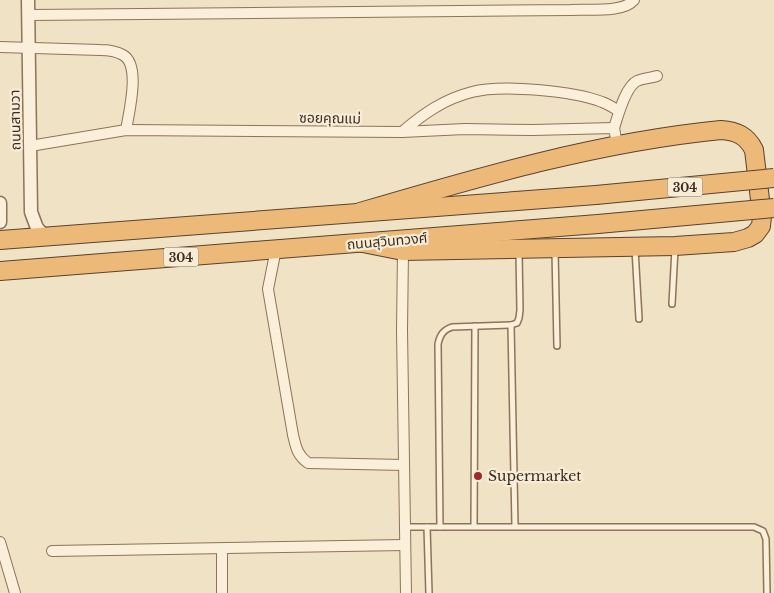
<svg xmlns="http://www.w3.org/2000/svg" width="774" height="593" font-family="'Libre Baskerville','Noto Sans Thai',serif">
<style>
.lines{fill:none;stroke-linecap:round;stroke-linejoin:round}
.service-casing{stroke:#8d735a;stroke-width:8}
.minor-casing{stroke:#8d735a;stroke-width:12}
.tertiary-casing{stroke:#8d735a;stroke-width:15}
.trunk-casing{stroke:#5b412e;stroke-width:20}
.service{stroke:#faefd9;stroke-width:5}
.minor{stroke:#faefd9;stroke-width:10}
.tertiary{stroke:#faefd9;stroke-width:12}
.trunk{stroke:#ecb978;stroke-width:18}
.trunk-bridge-casing{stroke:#5b412e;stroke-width:20;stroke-linecap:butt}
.trunk-bridge{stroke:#ecb978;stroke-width:18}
.poi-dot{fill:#9f272d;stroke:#f7ecd6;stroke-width:2}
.labels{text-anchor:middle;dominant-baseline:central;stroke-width:4.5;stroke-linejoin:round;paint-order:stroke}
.shield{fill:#f7ecd6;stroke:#746656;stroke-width:1}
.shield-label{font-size:12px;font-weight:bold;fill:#3c2c1f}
.street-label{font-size:14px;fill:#3c2c1f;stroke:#f7ecd6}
.poi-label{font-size:14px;fill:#3c2c1f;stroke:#f7ecd6;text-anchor:start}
</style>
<rect width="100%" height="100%" fill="#f0e2c5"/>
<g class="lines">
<defs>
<g id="service">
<path d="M635 249 639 319"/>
<path d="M555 251 557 346"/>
<path d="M672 304 675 249"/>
<path d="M511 325 515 526"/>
<path d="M474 526 475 326"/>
<path d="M405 527H754L763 531 766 539 767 593"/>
<path d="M427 527 429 593"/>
<path d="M440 527 438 344C440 335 443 330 452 327L511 325 517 323 519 318 520 310 519 253"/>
</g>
<g id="minor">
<path d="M29 15 571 10C589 9 623 13 634 0"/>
<path d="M0 47 100 50C107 50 116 51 123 55 141 65 129 112 126 130"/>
<path d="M614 128C618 116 625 87 637 81 643 78 651 78 657 76"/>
<path d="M402 132C423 114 444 99 472 92 501 84 574 91 602 102 608 104 614 108 619 111"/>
<path d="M30 146 126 130 402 132 465 129 533 130 614 128 617 144"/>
<path d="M276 249 268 289 293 435C296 447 297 455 308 463L404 465"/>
<path d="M403 251 402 330 406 593"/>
<path d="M0 542 15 593"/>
<path d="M222 549V593"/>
<path d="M52 551 405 545"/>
</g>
<g id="tertiary">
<path d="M28 0 31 212 37 228 45 236"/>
<path d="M0 203V222"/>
</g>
<g id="trunk">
<path d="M360 212C479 177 598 142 721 130 737 131 747 136 754 150L762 216 761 226 755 234 748 238 734 242 675 246 403 251 363 243"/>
<path d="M0 240 596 195"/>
<path d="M0 271 598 224"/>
</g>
</defs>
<use href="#service" class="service-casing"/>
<use href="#minor" class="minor-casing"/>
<use href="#tertiary" class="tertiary-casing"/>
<use href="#trunk" class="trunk-casing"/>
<use href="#service" class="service"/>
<use href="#minor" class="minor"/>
<use href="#tertiary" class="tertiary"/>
<use href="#trunk" class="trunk"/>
<defs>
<g id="trunk-bridge">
<path d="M596 195 774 178"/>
<path d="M598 224 774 208"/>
</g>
</defs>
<use href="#trunk-bridge" class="trunk-bridge-casing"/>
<use href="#trunk-bridge" class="trunk-bridge"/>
</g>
<circle class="poi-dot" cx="478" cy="476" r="5"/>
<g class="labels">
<g class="shield">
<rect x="667.5" y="177.5" width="35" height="19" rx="4"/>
<rect x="163.5" y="247.5" width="35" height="19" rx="4"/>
</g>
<g class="shield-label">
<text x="685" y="187">304</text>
<text x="181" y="257">304</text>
</g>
<g class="street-label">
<text transform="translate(330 118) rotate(1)">ซอยคุณแม่</text>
<text transform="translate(15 120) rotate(-91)">ถนนสามวา</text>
<text transform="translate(387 241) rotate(-5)">ถนนสุวินทวงศ์</text>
</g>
<g class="poi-label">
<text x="488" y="476">Supermarket</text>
</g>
</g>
</svg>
